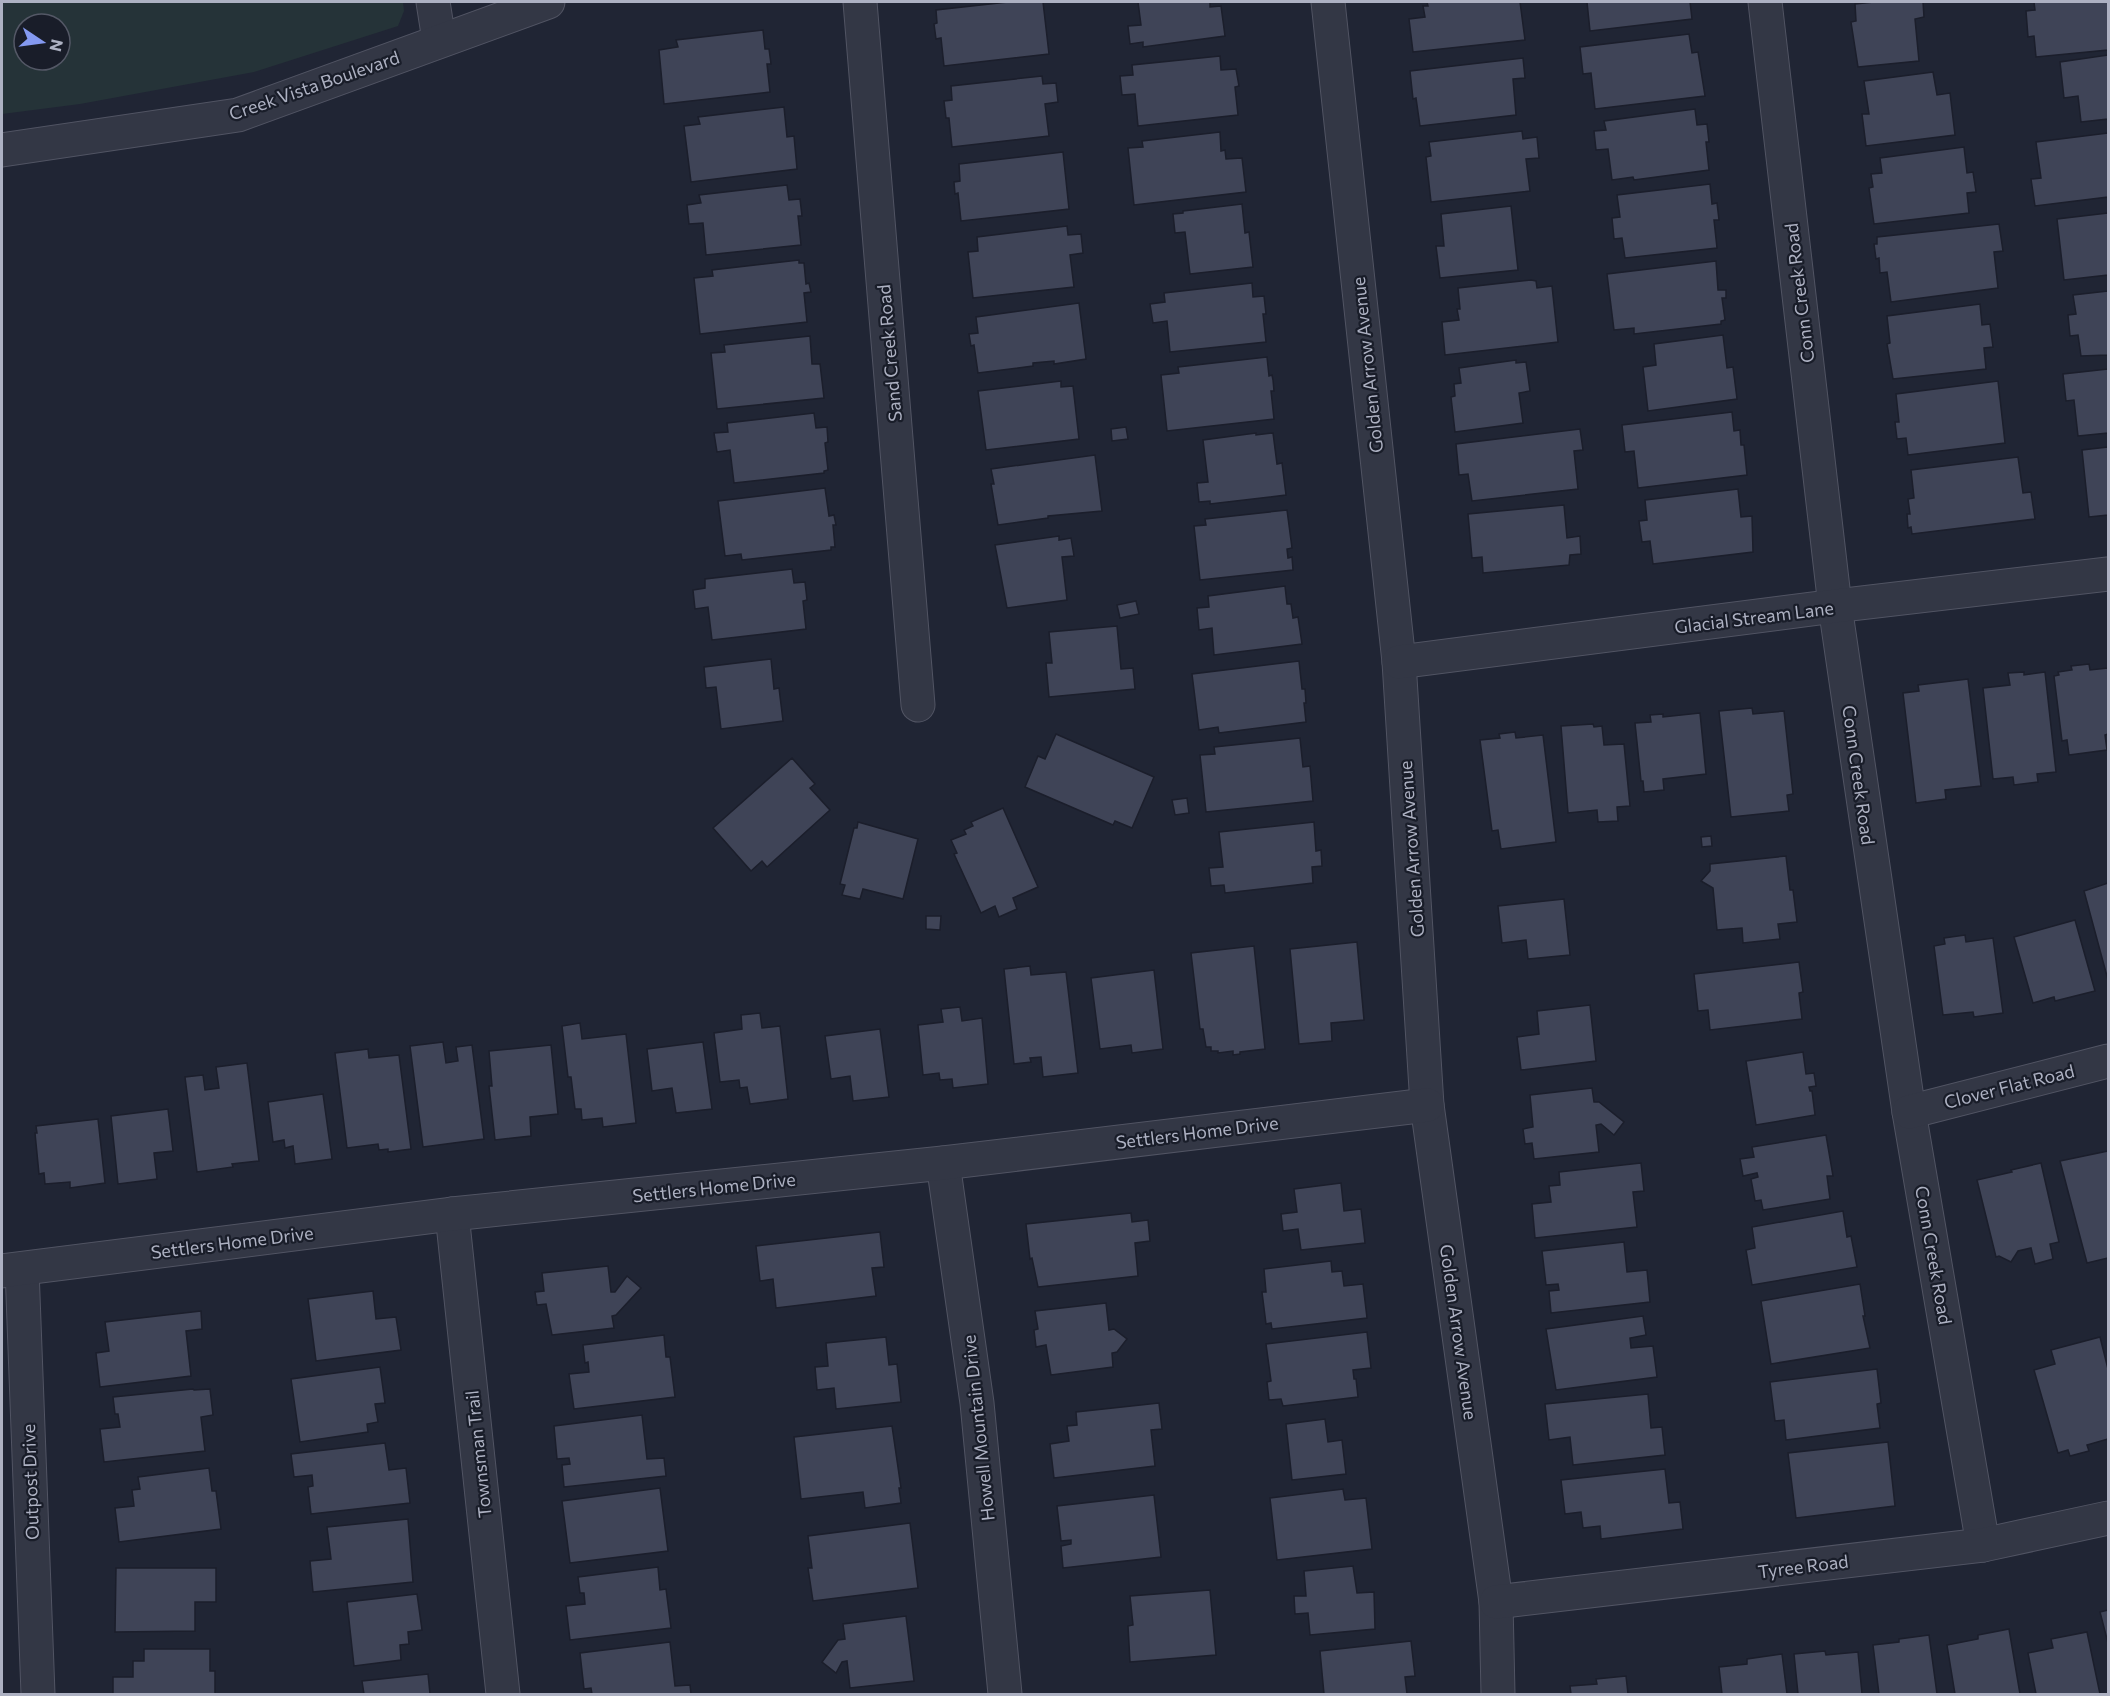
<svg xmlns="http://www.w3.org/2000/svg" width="2110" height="1696" font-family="Commissioner,sans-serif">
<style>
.green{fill:#253338;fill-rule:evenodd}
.building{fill:#3f4457;stroke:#1b1e2b;stroke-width:1.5}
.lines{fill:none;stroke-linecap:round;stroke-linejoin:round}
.minor-casing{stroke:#515463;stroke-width:35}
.minor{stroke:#333745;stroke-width:33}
.labels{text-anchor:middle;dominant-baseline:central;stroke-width:4.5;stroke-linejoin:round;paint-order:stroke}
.street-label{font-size:18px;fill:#adb1c2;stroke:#191d29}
</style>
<rect width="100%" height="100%" fill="#202534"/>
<path class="green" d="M2 2H403L404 11 398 26 254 72 80 104 2 114ZM24 24H60V60H24Z"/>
<g class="building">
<path d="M1008 2H1043L1049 54 944 66 941 38 936 39 934 24 937 23 936 10Z"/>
<path d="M1138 2H1210V7L1221 6 1225 36 1143 47V42L1130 44 1128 26 1141 25Z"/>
<path d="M1427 2H1520L1525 40 1413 52 1409 19 1425 17 1423 6H1428Z"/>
<path d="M1587 2H1690L1692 19 1590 31Z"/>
<path d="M1874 2H1923L1924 17 1915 19 1919 61 1858 67 1851 22 1856 21 1855 4Z"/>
<path d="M2034 2H2108V50L2036 57 2034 36 2028 37 2026 11 2035 10Z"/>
<path d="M763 30 765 49H769L771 64H767L770 92 664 104 659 50 678 47 676 40Z"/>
<path d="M1689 34 1692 53 1698 52 1705 96 1595 109 1591 73 1583 74 1580 47Z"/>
<path d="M2108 55V119L2081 122 2078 96 2064 98 2060 62Z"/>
<path d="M1220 56 1221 70 1236 69 1239 86 1235 87 1238 115 1138 126 1135 94 1122 95 1120 76 1133 75 1132 65Z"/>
<path d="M1523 58 1525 78 1513 79 1516 115 1420 126 1416 98 1413 99 1410 71Z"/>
<path d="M1933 72 1937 95 1950 93 1955 135 1866 146 1862 114H1869L1864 81Z"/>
<path d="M1042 76 1043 84 1056 83 1058 102 1045 104 1049 136 952 147 949 118H946L944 101 952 100 951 86Z"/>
<path d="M784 107 787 137 794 136 797 169 691 182 684 126 700 124 698 117Z"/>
<path d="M1695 109 1697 125 1707 124 1709 142H1706L1709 170 1634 180 1633 177 1612 180 1608 149 1596 150 1594 131 1606 130 1604 121Z"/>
<path d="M1522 131 1523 139 1537 137 1539 158 1526 159 1530 191 1431 202 1426 157 1431 156 1429 142Z"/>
<path d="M1220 132 1221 151 1225 150 1226 159 1242 158 1246 192 1134 205 1128 148 1143 147 1142 141Z"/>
<path d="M2108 133V197L2035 206 2031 179 2041 178 2036 142Z"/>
<path d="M1964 147 1967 173 1973 172 1976 192 1967 193 1969 213 1874 224 1869 188 1873 187 1871 174 1882 173 1880 158Z"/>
<path d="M1063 152 1069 209 961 221 958 193 955 194 954 182 960 181 959 164Z"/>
<path d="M1710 184 1712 204 1717 203 1719 220H1714L1717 248 1625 258 1622 238 1614 239 1612 218 1620 217 1617 195Z"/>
<path d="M787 185 789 200 800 199 802 216H798L801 245 706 255 703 223 689 224 687 205 701 203 699 195Z"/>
<path d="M1242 204 1245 233 1249 232 1253 267 1190 274 1185 232 1175 233 1173 214 1183 213V211Z"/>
<path d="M1511 206 1518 270 1440 278 1436 246H1444L1441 214Z"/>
<path d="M2108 213V275L2064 280 2057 219Z"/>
<path d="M1999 224 2003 251 1994 252 1998 288 1891 302 1887 272 1880 273 1879 258 1876 259 1874 244H1877V237Z"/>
<path d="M1067 226 1068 235 1081 234 1083 253 1070 255 1074 287 973 298 968 252 978 251 977 237Z"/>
<path d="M799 260V263H804L806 284 809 283 811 292 804 293 807 322 700 334 694 278 713 276 712 270Z"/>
<path d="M1716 261 1718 290H1726V298H1722L1725 320 1721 321V324L1634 334V328L1614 330 1607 274Z"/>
<path d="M1531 280 1536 281 1537 288 1552 286 1558 342 1445 355 1442 322 1459 320 1457 309H1460L1458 288Z"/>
<path d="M1252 283 1253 297 1264 296 1266 314H1263L1266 342 1170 352 1167 321 1153 323 1150 304 1165 302 1164 293Z"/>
<path d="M2108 291V355L2081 356 2078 335 2070 336 2068 315 2076 314 2073 295Z"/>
<path d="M1079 303 1086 359 1054 364V361L1033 363V366L978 373 974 345 971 346 969 334 978 333 976 317Z"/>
<path d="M1980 304 1982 325 1990 324 1993 347 1984 348 1986 369 1893 379 1887 344 1890 343 1887 316Z"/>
<path d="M1723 335 1727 368 1733 367 1737 399 1648 411 1643 367 1656 365 1654 344Z"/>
<path d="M810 336 812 364H820L824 398 717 409 711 353 725 352 724 345Z"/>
<path d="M1267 357 1269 376 1272 375 1273 380 1274 391H1271L1274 419 1167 431 1161 375 1179 373 1178 367Z"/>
<path d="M1516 360V363L1526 362 1530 391 1519 393 1523 423 1455 432 1451 397 1455 396 1454 384 1461 383 1459 368Z"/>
<path d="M2108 369V433L2078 436 2074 400 2066 401 2063 374Z"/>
<path d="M1061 381V387L1073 386 1079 439 986 450 978 391Z"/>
<path d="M1998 381 2005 443 1908 455 1906 438 1897 439 1895 422H1899L1896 394Z"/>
<path d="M1732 412 1734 431 1740 430 1741 445H1744L1747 475 1638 488 1634 451 1625 452 1622 425Z"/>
<path d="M814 413 816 428 827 427 828 442 825 443 828 470 824 471V473L734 483 730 450 717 452 714 433 728 432 727 423Z"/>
<path d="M1126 427 1128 439 1112 441 1111 429Z"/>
<path d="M1580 429 1583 450 1574 451 1578 489 1472 501 1468 474 1459 475 1456 444Z"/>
<path d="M1256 433V435L1273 433 1277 464 1282 463 1286 495 1210 504V501L1199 502 1197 483 1208 482 1203 440Z"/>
<path d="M2108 447V515L2089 517 2082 450Z"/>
<path d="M1095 455 1102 511 1048 516V518L998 525 991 484H994L991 469Z"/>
<path d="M2018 457 2023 493 2031 492 2035 519 1912 534 1911 527 1908 528 1907 514H1910L1908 499 1914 498 1911 470Z"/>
<path d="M825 488 829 516 834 515 836 525H833L835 547H831V550L742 560 741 554 725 556 718 501Z"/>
<path d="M1738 489 1741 517 1752 516 1753 552 1653 564 1650 541 1642 542 1639 521 1647 520 1645 500Z"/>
<path d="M1564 505 1567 538 1580 536 1581 554 1570 555 1569 565 1483 573 1482 557 1472 558 1468 514Z"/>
<path d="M1287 510 1292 548 1287 549 1288 558 1292 557 1293 570 1200 580 1194 526 1206 525 1205 519Z"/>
<path d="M1059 536V540L1071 538 1074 556 1062 557 1067 600 1007 608 995 545Z"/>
<path d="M792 569 794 583 805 582 807 600 803 601 806 629 712 640 708 607 695 609 693 590 705 588V579Z"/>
<path d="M1285 586 1287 604H1291L1293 618 1298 617 1302 644 1214 655 1212 628 1199 630 1197 608 1209 607 1208 596Z"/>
<path d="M1136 601 1139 614 1120 618 1117 605Z"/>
<path d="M1117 626 1121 669 1133 668 1135 689 1049 697 1046 663H1052L1049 632Z"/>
<path d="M771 659 774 689 779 688 783 721 721 729 716 687 706 688 704 667Z"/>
<path d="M1299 661 1302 689H1305L1306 703H1304L1306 722 1219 733 1218 727 1199 730 1192 674Z"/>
<path d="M2089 664 2090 670 2108 668V734L2105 735 2107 750 2069 755 2067 740 2062 741 2054 676 2059 675 2058 672 2072 670 2071 666Z"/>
<path d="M2024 672V675L2045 672 2056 772 2037 774 2038 782 2014 785 2013 777 1993 779 1983 688 2010 685 2008 673Z"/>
<path d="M1968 679 1981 786 1945 790 1946 799 1916 803 1903 693 1919 691 1918 685Z"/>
<path d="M1752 708 1753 714 1784 711 1793 794 1787 795 1789 811 1731 817 1719 711Z"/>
<path d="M1700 713 1706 774 1663 779 1664 790 1644 792 1643 781H1641L1635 723 1651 722 1650 715 1663 714V717Z"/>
<path d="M1593 724 1594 727 1602 726 1604 745 1624 744 1630 806 1617 807 1618 821 1598 822 1597 810 1568 813 1561 726Z"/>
<path d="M1515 732 1516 738 1543 735 1556 842 1501 849 1498 830 1492 831 1480 740 1500 738 1499 734Z"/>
<path d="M1056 734 1154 777 1132 828 1115 821 1113 825 1025 787 1038 756 1045 759Z"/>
<path d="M1300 738 1303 767 1310 766 1313 801 1206 812 1200 755 1215 754 1214 747Z"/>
<path d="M792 758 815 784 810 788 830 810 767 867 762 861 751 871 713 828Z"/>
<path d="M1187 798 1189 813 1175 815 1172 800Z"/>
<path d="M1003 808 1038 887 1013 898 1017 909 999 917 995 906 981 913 954 854 957 853 951 840 966 834 964 830 973 826 971 822Z"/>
<path d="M858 822 918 839 903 899 863 889 860 899 842 895 845 885 840 884 854 828H857Z"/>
<path d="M1314 822 1316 851 1321 850 1322 866 1312 867 1313 883 1225 893 1224 885 1211 886 1209 868 1223 867 1219 832Z"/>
<path d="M1711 836 1712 846 1702 847 1701 837Z"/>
<path d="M1786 856 1790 890H1793L1797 922 1778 924 1780 939 1743 943 1742 928 1717 930 1713 888 1701 881 1710 871V864Z"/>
<path d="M2108 883V980L2084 891Z"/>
<path d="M1564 899 1570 955 1528 959 1526 940 1502 943 1498 906Z"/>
<path d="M926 916H941L940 930 926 929Z"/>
<path d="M2075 920 2095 991 2055 1001 2054 997 2033 1003 2014 937Z"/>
<path d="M1965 935 1966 942 1993 938 2003 1013 1974 1017 1973 1012 1943 1015 1934 946 1945 944 1944 938Z"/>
<path d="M1357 942 1364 1020 1331 1023 1332 1041 1299 1044 1290 949Z"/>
<path d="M1254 946 1265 1049 1240 1052V1054L1233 1055V1051L1218 1053V1051H1211V1047H1206L1203 1029H1200L1191 953Z"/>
<path d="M1799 962 1803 992 1799 993 1802 1019 1710 1030 1708 1010 1698 1011 1694 974Z"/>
<path d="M1030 966 1031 975 1066 972 1078 1073 1043 1077 1041 1057 1030 1058 1031 1062 1014 1064 1004 969Z"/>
<path d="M1154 970 1163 1049 1132 1053 1131 1045 1100 1049 1091 978Z"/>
<path d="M1590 1005 1596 1061 1521 1070 1517 1037 1539 1034 1537 1011Z"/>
<path d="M960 1007 962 1021 982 1018 988 1084 953 1088 952 1079 940 1080 939 1073 923 1075 918 1025 943 1022 941 1009Z"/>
<path d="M760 1013 762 1028 780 1026 788 1099 750 1104 747 1087 740 1088 739 1080 720 1082 714 1033 742 1029 741 1015Z"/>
<path d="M580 1023 582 1039 626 1034 636 1123 603 1127 602 1118 582 1120 581 1109H575L571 1077H568L562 1026Z"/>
<path d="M880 1029 889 1097 853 1101 850 1076 831 1079 825 1036Z"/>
<path d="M443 1042 446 1063 458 1061 456 1047 472 1045 484 1139 423 1147 410 1046Z"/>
<path d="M703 1042 712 1109 676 1113 672 1088 652 1091 647 1049Z"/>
<path d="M551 1045 558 1114 530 1117 531 1136 495 1140 489 1086H492L489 1051Z"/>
<path d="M368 1049 369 1058 399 1055 411 1149 388 1152V1149L379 1150 378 1144 347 1148 335 1053Z"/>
<path d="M1803 1052 1806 1074 1814 1073 1816 1086 1809 1087 1810 1091H1812L1815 1115 1756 1125 1746 1061Z"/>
<path d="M247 1063 259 1161 232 1164 233 1167 197 1172 185 1077 203 1075 205 1090 219 1088 216 1067Z"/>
<path d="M1592 1088 1594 1102H1599L1624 1122 1614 1135 1601 1124 1596 1125 1599 1152 1534 1159 1532 1143 1525 1144 1523 1129 1533 1127 1530 1095Z"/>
<path d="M323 1094 332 1159 295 1164 293 1146 285 1148 284 1140 273 1142 268 1102Z"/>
<path d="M168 1109 173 1151 154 1153 157 1179 118 1184 111 1116Z"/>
<path d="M98 1119 105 1183 70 1188V1182L45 1184 44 1173 39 1174 35 1133H37L36 1126Z"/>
<path d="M1826 1135 1833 1176H1827L1830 1199 1763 1210 1761 1200 1755 1201 1751 1179 1758 1177 1757 1173 1743 1176 1740 1159 1754 1157 1752 1147Z"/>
<path d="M2108 1151V1258L2087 1263 2060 1161Z"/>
<path d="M1641 1163 1644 1191 1633 1192 1637 1227 1535 1238 1532 1204 1551 1202 1549 1186 1560 1185 1559 1172Z"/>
<path d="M2041 1163 2059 1242 2050 1244 2053 1259 2035 1264 2031 1248 2018 1251 2011 1262 1999 1256 1996 1257 1977 1180 2012 1172 2011 1170Z"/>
<path d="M1341 1183 1344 1211 1361 1209 1365 1243 1301 1250 1298 1229 1283 1231 1281 1214 1297 1212 1294 1189Z"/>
<path d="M1843 1211 1847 1237 1851 1236 1857 1267 1752 1285 1746 1250 1755 1248 1752 1227Z"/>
<path d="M1131 1213 1132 1222 1148 1220 1150 1241 1135 1243 1138 1276 1038 1287 1032 1258 1030 1259 1026 1224Z"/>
<path d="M880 1232 884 1267 872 1268 876 1296 776 1308 773 1279 760 1281 756 1246Z"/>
<path d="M1624 1242 1627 1272 1647 1270 1650 1302 1551 1313 1549 1291 1559 1290 1558 1284 1546 1285 1542 1251Z"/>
<path d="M1331 1261 1332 1272 1342 1271 1344 1286 1363 1284 1367 1318 1272 1329 1271 1323 1266 1324 1262 1292H1266L1264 1269Z"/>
<path d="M608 1266 611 1292H615L627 1276 641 1288 616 1315 612 1316 614 1328 552 1335 546 1304 537 1305 535 1292 544 1291 542 1273Z"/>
<path d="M1860 1284 1865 1316H1863L1870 1348 1771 1364 1761 1301Z"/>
<path d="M373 1291 376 1319 396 1317 401 1350 316 1361 308 1299Z"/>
<path d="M1106 1303 1109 1330 1114 1329 1127 1339 1117 1352 1112 1353 1113 1367 1051 1375 1046 1345 1036 1347 1034 1330 1038 1329 1035 1311Z"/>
<path d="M201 1311 202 1329 186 1331 191 1376 100 1387 96 1353 109 1351 105 1322Z"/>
<path d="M1643 1316 1646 1335 1630 1338 1631 1348 1653 1346 1657 1377 1556 1390 1546 1329Z"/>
<path d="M1367 1332 1371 1368 1353 1370 1354 1379H1356L1358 1397 1283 1406 1281 1399 1269 1400 1267 1382 1271 1381 1266 1344Z"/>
<path d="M664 1335 666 1357H670L675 1397 574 1409 569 1374 589 1372 588 1362 585 1363 583 1345Z"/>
<path d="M886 1337 889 1365 897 1364 901 1402 836 1409 834 1388 817 1390 815 1367 828 1366 826 1343Z"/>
<path d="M2100 1337 2108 1369V1439L2087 1445 2089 1451 2070 1456 2068 1450 2058 1453 2034 1370 2055 1364 2051 1350Z"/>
<path d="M380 1367 385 1403 375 1404 378 1422 367 1424 368 1432 300 1442 291 1379Z"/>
<path d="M1877 1369 1881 1403 1877 1404 1880 1428 1786 1440 1784 1420 1775 1421 1770 1382Z"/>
<path d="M193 1389 194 1390 210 1389 213 1415 201 1417 205 1451 104 1462 100 1429 120 1427 118 1414H115L113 1397Z"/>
<path d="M1648 1394 1651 1428 1662 1427 1665 1455 1573 1465 1570 1437 1549 1440 1545 1404Z"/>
<path d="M1159 1403 1162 1429 1151 1430 1155 1466 1054 1478 1050 1444 1069 1441 1067 1426 1077 1425 1076 1412Z"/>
<path d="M642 1415 647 1459 664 1458 666 1476 564 1487 562 1465 570 1464 569 1458 557 1459 554 1426Z"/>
<path d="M1325 1419 1328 1442 1342 1440 1346 1474 1292 1480 1286 1424Z"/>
<path d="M892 1426 901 1488H899L901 1503 865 1508 863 1492 801 1499 794 1437Z"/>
<path d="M1888 1442 1895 1506 1796 1518 1788 1453Z"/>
<path d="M385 1443 389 1470 406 1468 410 1503 311 1514 308 1487 313 1486 312 1475 294 1477 291 1454Z"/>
<path d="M209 1468 212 1491H216L221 1529 119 1542 115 1508 134 1506 132 1490 140 1489 138 1477Z"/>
<path d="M1665 1469 1669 1503 1680 1502 1683 1529 1601 1539 1600 1526 1583 1528 1581 1512 1565 1514 1561 1480Z"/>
<path d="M660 1488 668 1551 570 1563 562 1501Z"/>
<path d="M1343 1489 1345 1500 1366 1498 1372 1549 1277 1560 1270 1498Z"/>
<path d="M1154 1495 1161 1557 1063 1568 1061 1546 1071 1544V1540L1061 1541 1057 1506Z"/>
<path d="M408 1519 413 1582 313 1592 310 1561 331 1559 327 1527Z"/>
<path d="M910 1523 918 1588 813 1601 808 1568H812L808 1536Z"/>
<path d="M1353 1566 1357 1593 1374 1592 1375 1629 1310 1635 1308 1613 1295 1614 1294 1596H1306L1304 1571Z"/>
<path d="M658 1567 660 1590 666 1589 671 1628 570 1640 566 1606 585 1604 584 1593H580L578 1577Z"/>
<path d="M116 1568H216V1602H195V1631L115 1632Z"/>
<path d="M1210 1590 1216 1655 1130 1662 1128 1626 1133 1625 1130 1596Z"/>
<path d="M417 1594 422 1630 408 1632 409 1644 400 1645 401 1660 354 1666 347 1602Z"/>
<path d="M2108 1610V1643L2100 1612Z"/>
<path d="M906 1616 914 1681 850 1688 847 1661 842 1662 836 1673 822 1662 838 1640 845 1639 843 1624Z"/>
<path d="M2009 1629 2020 1694H1955L1947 1645 1978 1639V1635Z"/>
<path d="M2087 1632 2100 1694H2036L2028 1653 2053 1648 2051 1639Z"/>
<path d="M1929 1635 1937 1694H1879L1873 1645 1899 1642V1639Z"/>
<path d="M1411 1641 1415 1676 1405 1677 1407 1694H1324L1320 1651Z"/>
<path d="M670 1642 675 1686 690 1685 691 1694H592L591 1688 584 1689 580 1653Z"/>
<path d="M144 1649H210V1671H215V1694H113V1677H133V1661H144Z"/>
<path d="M1825 1651 1826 1655 1858 1652 1862 1694H1798L1794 1654Z"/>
<path d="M1782 1654 1787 1694H1722L1719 1667 1747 1664V1659Z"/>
<path d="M428 1674 430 1694H364L362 1681Z"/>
<path d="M1626 1676 1628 1694H1571L1570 1686 1597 1684 1596 1679Z"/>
</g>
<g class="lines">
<defs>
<g id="minor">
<path d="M433 2 439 40"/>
<path d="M860 2 918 705"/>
<path d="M1328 2 1399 662 1427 1105 1496 1602 1498 1694"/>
<path d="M1765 2 1835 606 1909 1112 1983 1545"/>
<path d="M2 150 238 115 548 2"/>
<path d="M1399 662 1835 606 2108 574"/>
<path d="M1909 1112 2108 1061"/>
<path d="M943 1163 977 1403 1005 1694"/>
<path d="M452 1214 503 1694"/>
<path d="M22 1269 38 1694"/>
<path d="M2 1271 452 1214 943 1163 1427 1105"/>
<path d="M1496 1602 1983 1545 2108 1518"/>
</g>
</defs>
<use href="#minor" class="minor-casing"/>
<use href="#minor" class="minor"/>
</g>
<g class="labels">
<g class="street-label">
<text transform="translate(314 85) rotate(-19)">Creek Vista Boulevard</text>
<text transform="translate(1799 293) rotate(-97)">Conn Creek Road</text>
<text transform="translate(889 353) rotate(-95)">Sand Creek Road</text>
<text transform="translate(1367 365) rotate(-96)">Golden Arrow Avenue</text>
<text transform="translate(1754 617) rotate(-7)">Glacial Stream Lane</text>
<text transform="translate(1859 775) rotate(82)">Conn Creek Road</text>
<text transform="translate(1411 849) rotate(-94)">Golden Arrow Avenue</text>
<text transform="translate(2009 1086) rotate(-14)">Clover Flat Road</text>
<text transform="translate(1197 1132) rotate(-7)">Settlers Home Drive</text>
<text transform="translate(714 1187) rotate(-6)">Settlers Home Drive</text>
<text transform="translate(232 1242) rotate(-7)">Settlers Home Drive</text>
<text transform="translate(1934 1255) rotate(80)">Conn Creek Road</text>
<text transform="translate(1459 1332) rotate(82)">Golden Arrow Avenue</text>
<text transform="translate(978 1428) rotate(-96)">Howell Mountain Drive</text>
<text transform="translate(478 1454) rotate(-96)">Townsman Trail</text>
<text transform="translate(30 1482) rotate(-92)">Outpost Drive</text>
<text transform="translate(1803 1566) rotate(-7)">Tyree Road</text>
</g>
</g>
<rect width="2110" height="1696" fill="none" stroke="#adb1c2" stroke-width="6"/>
<g transform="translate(42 42) rotate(103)"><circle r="28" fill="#191d29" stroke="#545866" stroke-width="1.5"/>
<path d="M0-4.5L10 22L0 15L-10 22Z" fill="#8499f0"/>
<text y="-9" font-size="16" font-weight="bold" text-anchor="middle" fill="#adb1c2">N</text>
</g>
</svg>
